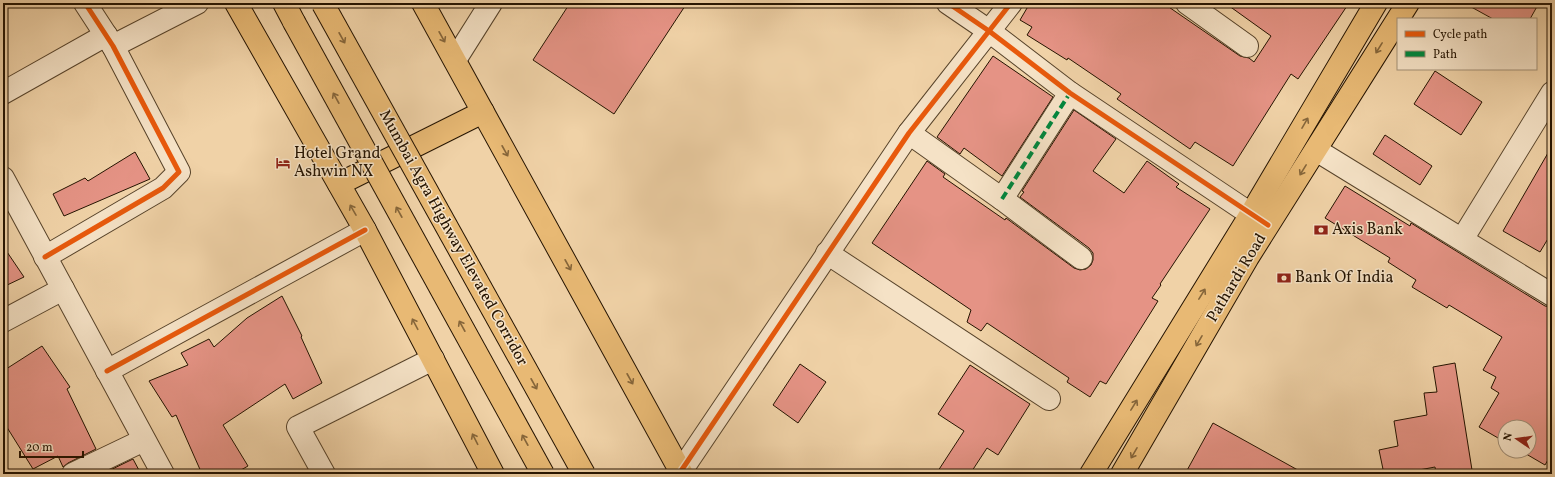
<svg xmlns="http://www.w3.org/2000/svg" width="1555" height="477" font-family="Vollkorn,serif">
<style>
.building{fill:#e59385;stroke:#241300}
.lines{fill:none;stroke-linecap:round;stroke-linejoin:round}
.minor-casing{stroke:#57432a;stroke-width:24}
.major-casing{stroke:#241300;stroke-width:24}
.highway-casing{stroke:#241300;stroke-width:24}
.minor{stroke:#f5e2c6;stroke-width:22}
.major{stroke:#e8b974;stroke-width:22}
.highway{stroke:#e8b974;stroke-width:22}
.highway-bridge-casing{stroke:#241300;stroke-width:24;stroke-linecap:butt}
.highway-bridge{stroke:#e8b974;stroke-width:22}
.quiet{stroke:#00873e;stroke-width:4;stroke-dasharray:8 4;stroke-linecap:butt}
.cycleway-casing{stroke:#f5e2c6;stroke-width:8}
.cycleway{stroke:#e8590c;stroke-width:5}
.oneway{stroke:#86663a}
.labels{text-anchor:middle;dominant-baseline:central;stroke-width:3;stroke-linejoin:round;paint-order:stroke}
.poi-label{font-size:16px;fill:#241300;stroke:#f5e2c6;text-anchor:start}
.street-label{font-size:16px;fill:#241300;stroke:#f5e2c6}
</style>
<rect width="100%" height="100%" fill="#f0d2a7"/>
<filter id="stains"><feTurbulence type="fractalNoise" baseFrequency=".005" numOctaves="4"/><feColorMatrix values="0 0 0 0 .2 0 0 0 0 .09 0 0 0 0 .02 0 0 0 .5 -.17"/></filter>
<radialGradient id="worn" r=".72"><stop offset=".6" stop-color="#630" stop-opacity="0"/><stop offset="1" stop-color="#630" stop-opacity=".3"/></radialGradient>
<g class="building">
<path d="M570 3H687L614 114 533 60Z"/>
<path d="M1030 3H1163L1240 56 1249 58 1254 62 1271 36 1225 3H1349L1298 79 1291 74 1233 166 1195 142 1190 149 1117 99 1121 94 1068 58 1067 60 1027 35 1032 27 1020 20Z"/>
<path d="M1464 3H1539L1530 19H1493Z"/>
<path d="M993 56 1053 97 1002 176 964 148 960 154 937 137Z"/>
<path d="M1435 71 1482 102 1461 135 1414 104Z"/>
<path d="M1074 110 1116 139 1093 171 1124 193 1147 161 1179 184 1176 187 1210 209 1160 284 1161 285 1152 298 1158 301 1106 384 1100 381 1090 397 1067 382 1069 378 987 323 981 331 967 322 971 310 872 243 927 161 945 174 943 177 1005 220 1006 218 1074 268 1080 270 1086 269 1091 265 1093 260V253L1089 248 1020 197 1024 192 1022 191Z"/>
<path d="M1385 135 1432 166 1420 185 1373 154Z"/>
<path d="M1552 146V232L1540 252 1503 231Z"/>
<path d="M135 152 150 179 64 216 53 194 85 178 88 181Z"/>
<path d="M1345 186 1410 226 1411 223 1545 306 1552 307V453L1545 465 1521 451H1529V427H1505V442L1479 427 1499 393 1491 388 1496 377 1483 370 1502 337 1449 305 1447 308 1412 287 1416 280 1388 262 1390 258 1325 218Z"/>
<path d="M3 246 24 277 3 287Z"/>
<path d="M282 296 302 336 301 337 322 383 293 399 285 384 223 425 248 466 234 474H202L176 415 172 417 149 381 188 365 181 353 209 339 214 347 247 318Z"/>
<path d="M42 346 70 387 67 389 96 449 68 463 63 467 58 456 33 469 3 421V371Z"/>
<path d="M1455 363 1472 470 1436 474 1435 467 1398 474H1384L1379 450 1398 446 1394 421 1427 415 1424 393 1437 392 1433 367Z"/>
<path d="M800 364 826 382 798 423 773 405Z"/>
<path d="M970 365 1030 404 998 455 987 448 970 474H936L964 431 938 414Z"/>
<path d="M1213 423 1305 474H1185Z"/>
<path d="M133 459 141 474H102Z"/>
</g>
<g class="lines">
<defs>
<g id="minor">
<path d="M948 3 989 31 1070 93 1267 225"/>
<path d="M1187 3 1247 46"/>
<path d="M113 46 197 3"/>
<path d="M455 60 491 3"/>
<path d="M3 93 106 35"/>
<path d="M909 133 1002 199 1081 258"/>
<path d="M1316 150 1552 295"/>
<path d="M3 178 163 474"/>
<path d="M1002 199 1070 93"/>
<path d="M1463 238 1552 93"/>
<path d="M827 253 1049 399"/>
<path d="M45 257 163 188 179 172 113 46 85 3"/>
<path d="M3 321 63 289"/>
<path d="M107 371 365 230"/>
<path d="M681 471 909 133 1011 3"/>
<path d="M73 474 144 440"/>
<path d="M324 474 298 427 433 359"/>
</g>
<g id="major">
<path d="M236 3 365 230 493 474"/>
<path d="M423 3 682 474"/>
<path d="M339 184 483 112"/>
<path d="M1091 474 1251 214 1376 3"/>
<path d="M1122 474 1248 257 1408 3"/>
</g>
<path id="highway" d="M284 3 294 22"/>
</defs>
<use href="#minor" class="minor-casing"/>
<use href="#major" class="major-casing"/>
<use href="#highway" class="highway-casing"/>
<use href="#minor" class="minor"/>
<use href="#major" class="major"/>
<use href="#highway" class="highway"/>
<defs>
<g id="highway-bridge">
<path d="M323 4 584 474"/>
<path d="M294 22 543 474"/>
</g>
</defs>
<use href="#highway-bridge" class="highway-bridge-casing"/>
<use href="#highway-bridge" class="highway-bridge"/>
<path class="quiet" d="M1002 199 1070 93"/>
<defs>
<g id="cycleway">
<path d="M948 3 989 31 1070 93 1268 225"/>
<path d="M45 257 163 188 179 172 113 46 85 3"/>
<path d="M107 371 365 230"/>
<path d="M681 471 909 133 1011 3"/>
</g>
</defs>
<use href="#cycleway" class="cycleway-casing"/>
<use href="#cycleway" class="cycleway"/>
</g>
<defs><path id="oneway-shaft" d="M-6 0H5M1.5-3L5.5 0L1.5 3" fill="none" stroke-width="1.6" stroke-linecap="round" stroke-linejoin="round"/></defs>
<g class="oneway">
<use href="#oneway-shaft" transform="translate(442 37) rotate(61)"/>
<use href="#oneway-shaft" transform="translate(342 38) rotate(61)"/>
<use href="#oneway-shaft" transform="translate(1379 48) rotate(122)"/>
<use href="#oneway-shaft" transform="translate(336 98) rotate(-119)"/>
<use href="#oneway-shaft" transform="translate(1305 123) rotate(-60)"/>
<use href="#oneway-shaft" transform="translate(505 151) rotate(61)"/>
<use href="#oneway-shaft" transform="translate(1303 170) rotate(122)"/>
<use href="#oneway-shaft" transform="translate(353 210) rotate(-120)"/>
<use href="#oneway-shaft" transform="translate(399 212) rotate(-119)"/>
<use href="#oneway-shaft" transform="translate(568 265) rotate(61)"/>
<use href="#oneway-shaft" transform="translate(1202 294) rotate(-58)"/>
<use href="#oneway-shaft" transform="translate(415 324) rotate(-118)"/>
<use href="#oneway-shaft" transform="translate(462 326) rotate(-119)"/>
<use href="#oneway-shaft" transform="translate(1199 341) rotate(120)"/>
<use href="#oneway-shaft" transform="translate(630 379) rotate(61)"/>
<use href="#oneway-shaft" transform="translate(534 384) rotate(61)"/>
<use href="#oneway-shaft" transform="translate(1134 405) rotate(-58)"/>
<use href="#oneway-shaft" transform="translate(475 439) rotate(-117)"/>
<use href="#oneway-shaft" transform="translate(525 440) rotate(-119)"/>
<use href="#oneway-shaft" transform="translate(1134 453) rotate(120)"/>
</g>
<defs>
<symbol id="hotel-bare" viewBox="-9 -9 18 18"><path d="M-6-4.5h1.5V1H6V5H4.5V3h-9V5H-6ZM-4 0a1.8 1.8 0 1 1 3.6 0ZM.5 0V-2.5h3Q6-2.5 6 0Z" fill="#8f2418" stroke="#f5e2c6" stroke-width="2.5" paint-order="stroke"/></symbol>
<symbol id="bank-bare" viewBox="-9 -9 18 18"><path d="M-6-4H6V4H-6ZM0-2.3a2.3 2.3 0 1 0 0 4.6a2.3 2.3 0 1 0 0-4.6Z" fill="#8f2418" stroke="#f5e2c6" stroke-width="2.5" paint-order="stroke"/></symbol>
</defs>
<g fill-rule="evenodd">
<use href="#hotel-bare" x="273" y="153" width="20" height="20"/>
<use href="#bank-bare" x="1311" y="220" width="20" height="20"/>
<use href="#bank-bare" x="1274" y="268" width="20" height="20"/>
</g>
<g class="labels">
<g class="poi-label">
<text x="294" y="154">Hotel Grand<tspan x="294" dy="18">Ashwin NX</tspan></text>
<text x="1332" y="230">Axis Bank</text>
<text x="1295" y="278">Bank Of India</text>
</g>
<g class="street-label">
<text transform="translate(453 238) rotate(61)">Mumbai Agra Highway Elevated Corridor</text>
<text transform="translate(1237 278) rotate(-59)">Pathardi Road</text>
</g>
</g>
<rect width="1555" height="477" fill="none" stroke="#f0d2a7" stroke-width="16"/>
<rect x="4" y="4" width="1547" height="469" fill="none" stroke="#241300" stroke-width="2"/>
<rect x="8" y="8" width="1539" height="461" fill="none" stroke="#241300"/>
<rect x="1397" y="18" width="140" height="52" fill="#f5e2c6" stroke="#a18f77"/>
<rect x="1405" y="31" width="20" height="6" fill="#e8590c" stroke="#a18f77"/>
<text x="1433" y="38" font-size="12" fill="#241300">Cycle path</text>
<rect x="1405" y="51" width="20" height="6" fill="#00873e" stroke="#a18f77"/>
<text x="1433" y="58" font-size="12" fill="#241300">Path</text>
<g transform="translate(1517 439) rotate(283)"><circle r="19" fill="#f5e2c6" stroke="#a18f77"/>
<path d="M0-3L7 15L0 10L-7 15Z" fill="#8f2418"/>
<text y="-6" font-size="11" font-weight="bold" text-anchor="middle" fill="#241300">N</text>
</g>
<path d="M20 451v6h63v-6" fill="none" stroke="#241300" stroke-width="2"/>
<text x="26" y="451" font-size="12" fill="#241300" stroke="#f5e2c6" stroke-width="3" paint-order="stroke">20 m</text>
<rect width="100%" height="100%" filter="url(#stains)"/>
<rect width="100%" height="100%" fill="url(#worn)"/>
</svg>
